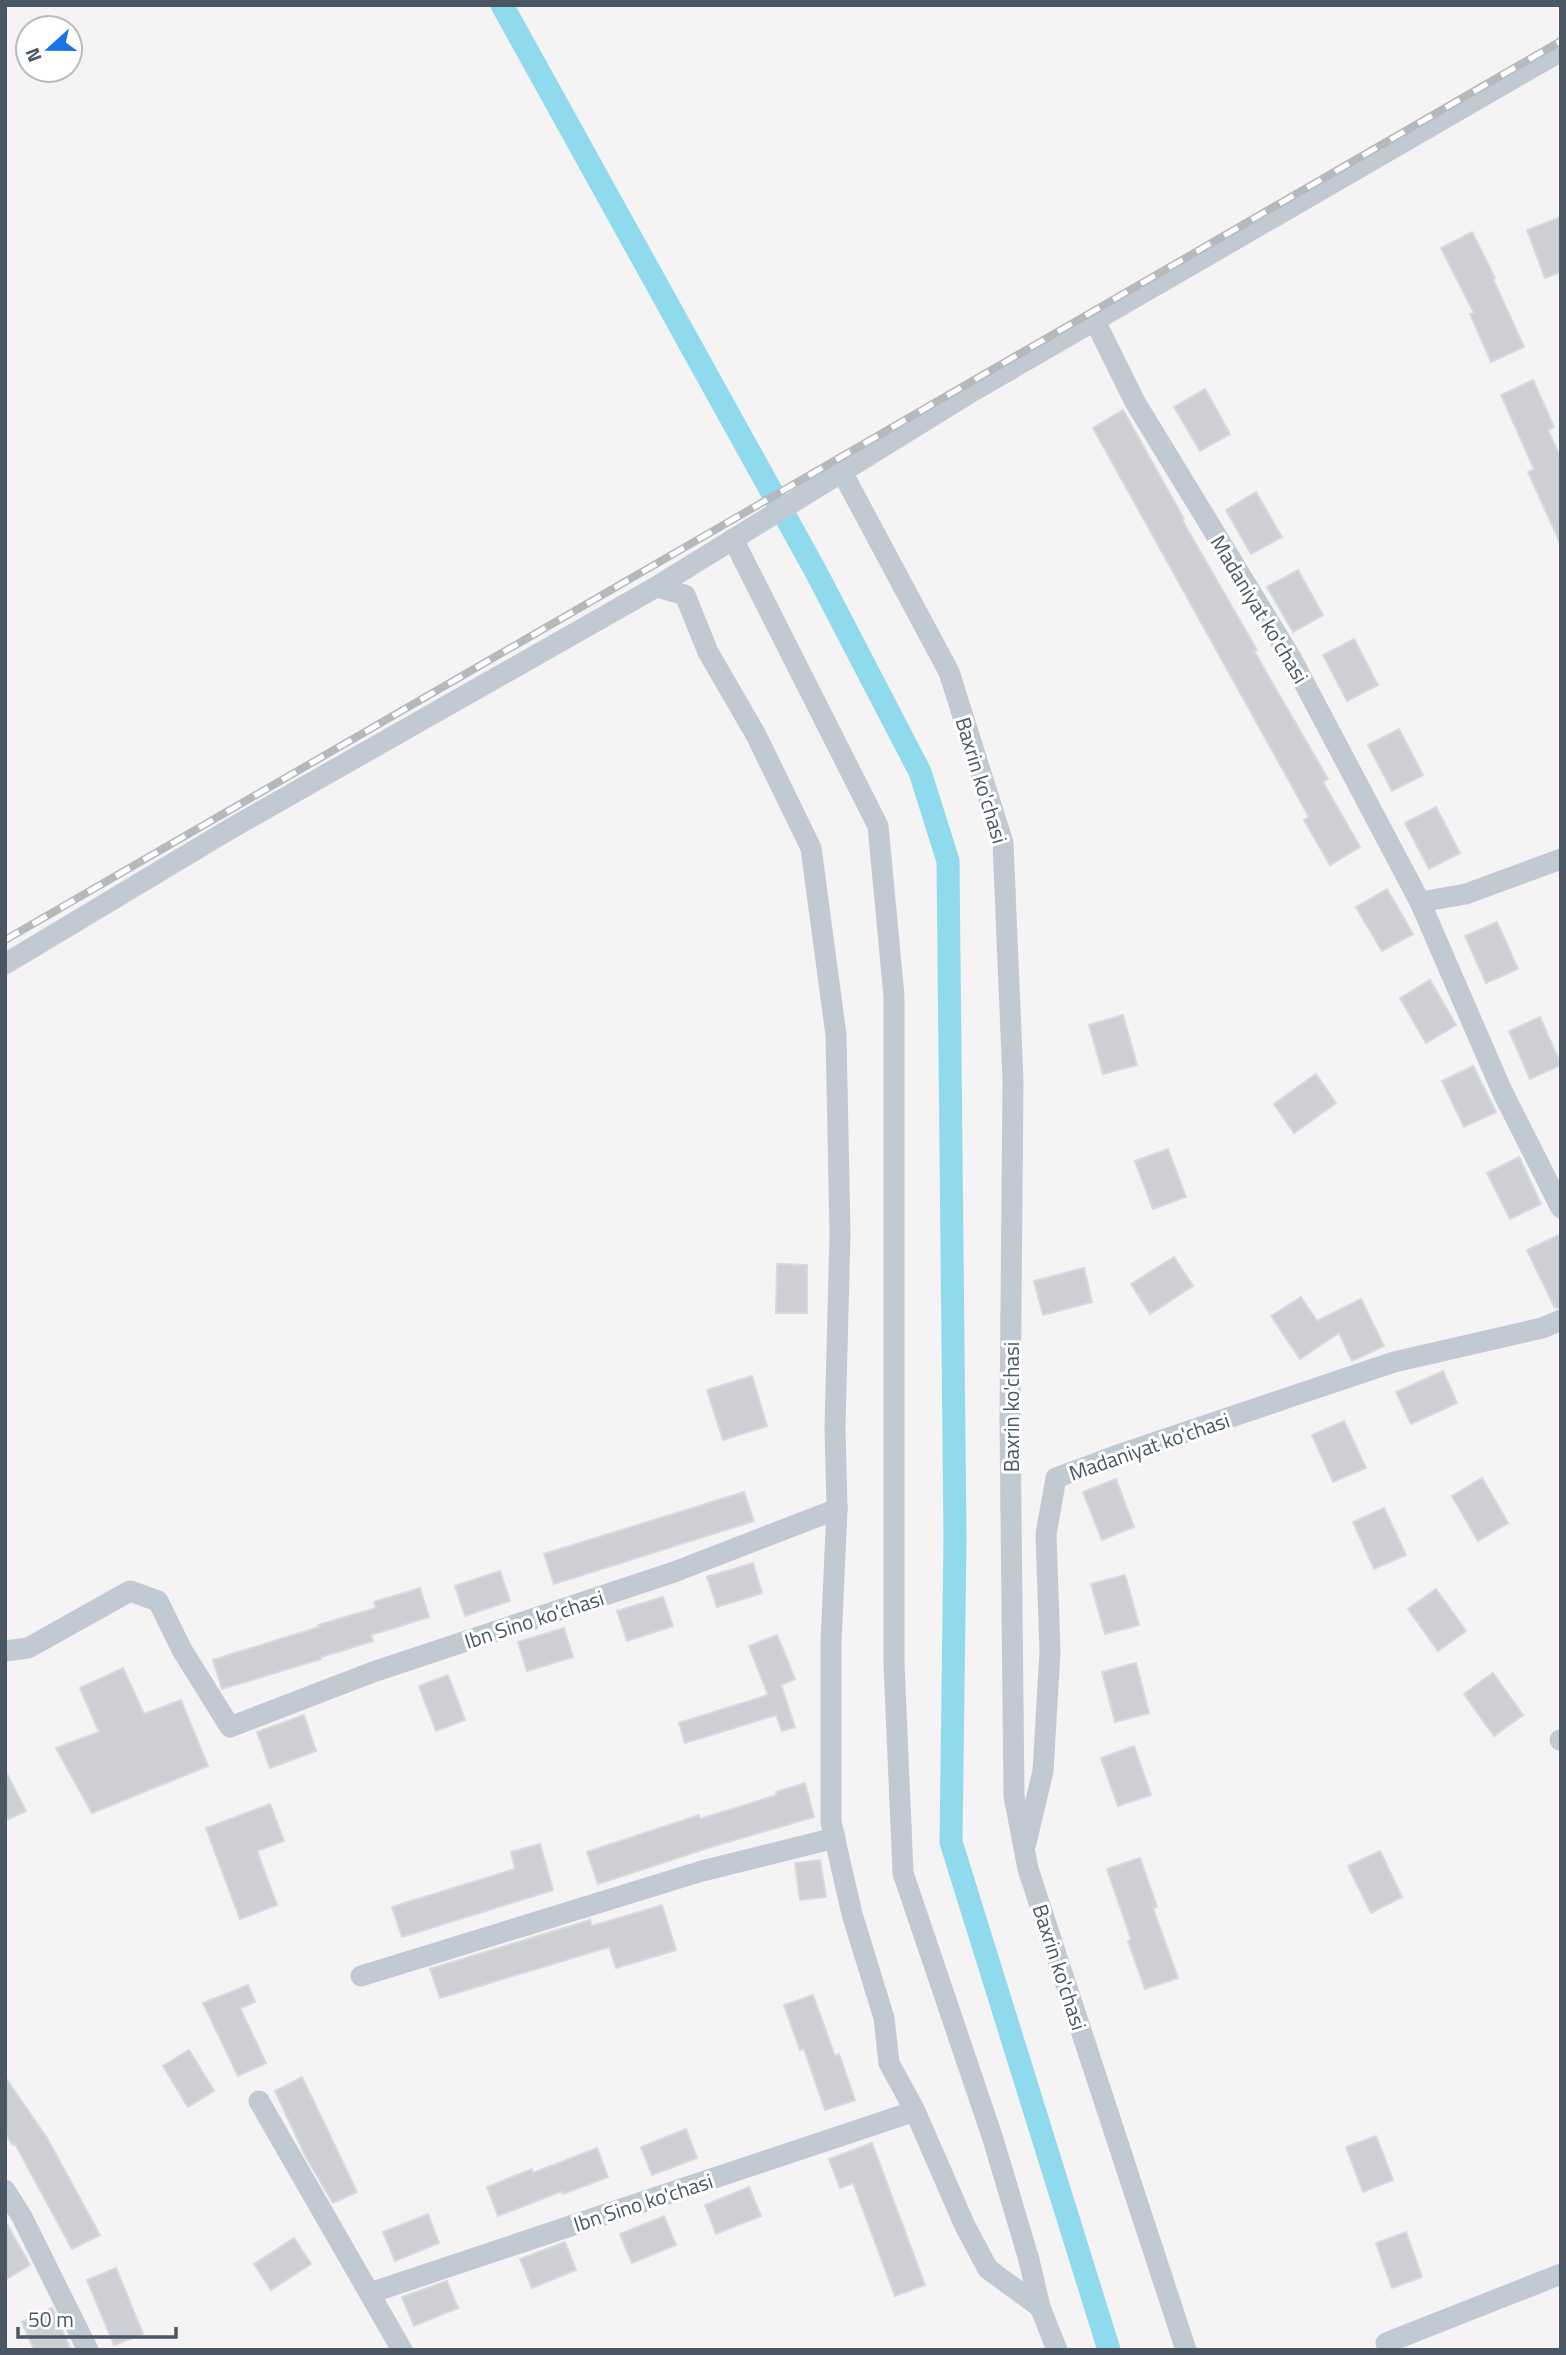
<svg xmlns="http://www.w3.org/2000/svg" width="1566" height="2355" font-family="'Titillium Web',sans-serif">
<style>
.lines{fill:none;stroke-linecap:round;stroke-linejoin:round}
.canal{stroke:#90daee;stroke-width:23}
.building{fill:#cdcfd5;stroke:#d7d9de;stroke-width:2}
.minor{stroke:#c1cad2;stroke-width:21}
.rail-casing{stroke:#b5b8bd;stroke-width:8}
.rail{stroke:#fff;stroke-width:5;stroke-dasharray:16;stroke-linecap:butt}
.labels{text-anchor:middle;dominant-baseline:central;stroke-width:6;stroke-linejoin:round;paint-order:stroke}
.street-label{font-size:21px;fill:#4a5661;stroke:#fff}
</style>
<rect width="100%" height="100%" fill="#f5f3f3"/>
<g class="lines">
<path class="canal" d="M502 5 815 570 920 772 948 861 955 1538 951 1842 1109 2350"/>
</g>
<g class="building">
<path d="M1561 217V272L1545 278 1527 230Z"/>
<path d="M1472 232 1495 278 1493 279 1524 347 1491 362 1470 314 1474 313 1441 248Z"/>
<path d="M1533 380 1554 427 1548 430 1561 459V545L1528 472 1534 469 1501 395Z"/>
<path d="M1205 389 1230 434 1200 451 1174 407Z"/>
<path d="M1123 410 1184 519 1182 520 1257 650 1254 651 1328 779 1323 782 1360 847 1330 865 1304 820 1309 817 1093 428Z"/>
<path d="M1256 492 1282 537 1251 554 1226 510Z"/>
<path d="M1298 570 1323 615 1293 632 1267 587Z"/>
<path d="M1354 639 1378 685 1347 701 1323 655Z"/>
<path d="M1399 729 1423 775 1392 791 1368 745Z"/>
<path d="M1436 807 1460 853 1429 869 1405 823Z"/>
<path d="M1387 889 1413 934 1382 951 1356 907Z"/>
<path d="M1497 922 1518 969 1486 983 1465 936Z"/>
<path d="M1430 980 1456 1025 1426 1043 1400 998Z"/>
<path d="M1123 1015 1137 1065 1103 1074 1089 1025Z"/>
<path d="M1540 1017 1561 1065 1530 1079 1509 1031Z"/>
<path d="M1473 1066 1496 1112 1464 1127 1442 1081Z"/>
<path d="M1316 1074 1336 1103 1294 1133 1274 1104Z"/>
<path d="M1168 1149 1186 1197 1153 1209 1135 1161Z"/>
<path d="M1519 1157 1541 1204 1510 1219 1487 1173Z"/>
<path d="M1561 1234V1307L1555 1308 1527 1250Z"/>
<path d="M1174 1257 1193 1286 1150 1314 1131 1284Z"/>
<path d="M777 1264 807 1265V1313H776Z"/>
<path d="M1084 1268 1092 1302 1043 1315 1034 1281Z"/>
<path d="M1301 1297 1317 1321 1361 1299 1384 1346 1352 1361 1339 1333 1300 1359 1271 1316Z"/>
<path d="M1443 1371 1457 1403 1411 1424 1396 1392Z"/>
<path d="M752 1376 767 1426 723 1440 707 1390Z"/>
<path d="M1344 1421 1366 1468 1333 1482 1312 1435Z"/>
<path d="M1482 1478 1508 1523 1478 1541 1452 1496Z"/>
<path d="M1116 1479 1134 1527 1102 1540 1083 1492Z"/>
<path d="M744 1492 754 1521 554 1584 544 1554Z"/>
<path d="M1384 1508 1406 1555 1374 1569 1353 1522Z"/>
<path d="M753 1563 762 1593 717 1607 707 1577Z"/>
<path d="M500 1571 510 1601 465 1616 455 1586Z"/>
<path d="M1125 1575 1139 1625 1105 1634 1091 1584Z"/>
<path d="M420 1588 429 1617 371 1635 373 1641 321 1657V1659L222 1689 213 1660 319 1627 318 1625 376 1608 374 1602Z"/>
<path d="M1436 1589 1466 1631 1438 1651 1408 1609Z"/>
<path d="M663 1597 673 1626 627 1641 617 1611Z"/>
<path d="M564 1628 573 1657 527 1671 518 1642Z"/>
<path d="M777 1635 795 1679 781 1685 795 1727 782 1731 776 1715 685 1743 679 1723 768 1695 749 1646Z"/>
<path d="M1136 1663 1149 1713 1115 1722 1102 1672Z"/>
<path d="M123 1668 144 1714 181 1700 208 1766 92 1813 56 1748 99 1732 80 1688Z"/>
<path d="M1493 1673 1523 1715 1494 1736 1464 1694Z"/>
<path d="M448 1675 465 1720 436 1731 419 1686Z"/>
<path d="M304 1715 316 1751 270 1768 257 1732Z"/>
<path d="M1134 1746 1151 1795 1118 1806 1101 1758Z"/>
<path d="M5 1770 26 1811 5 1821Z"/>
<path d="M805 1783 814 1817 714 1846 598 1884 587 1852 699 1815 700 1819 777 1795 776 1792Z"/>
<path d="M270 1804 284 1841 257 1851 277 1905 240 1919 206 1828Z"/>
<path d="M540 1844 553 1890 402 1937 392 1907 515 1869 511 1852Z"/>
<path d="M1380 1851 1402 1897 1371 1913 1348 1866Z"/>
<path d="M1140 1858 1157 1907 1153 1908 1178 1978 1145 1989 1128 1941 1131 1939 1107 1869Z"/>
<path d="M820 1860 826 1897 800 1900 795 1863Z"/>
<path d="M662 1905 676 1950 616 1968 609 1947 440 1998 430 1969 590 1920 592 1926Z"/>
<path d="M248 1985 255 2002 240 2008 266 2063 238 2076 203 2003Z"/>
<path d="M813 1995 835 2056 839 2054 855 2100 825 2110 804 2049 800 2050 784 2005Z"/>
<path d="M189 2050 214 2091 188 2107 163 2066Z"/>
<path d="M5 2077 47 2138 100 2235 72 2249 15 2144 13 2145 5 2134Z"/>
<path d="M302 2077 357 2192 333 2203 306 2157 275 2091Z"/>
<path d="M686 2129 697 2158 652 2175 641 2147Z"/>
<path d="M1376 2136 1393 2180 1363 2192 1346 2147Z"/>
<path d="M872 2143 925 2285 895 2296 853 2183 840 2188 829 2159Z"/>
<path d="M597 2148 608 2177 563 2194 562 2191 498 2216 487 2187 532 2169 533 2173Z"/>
<path d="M749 2187 761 2216 716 2234 705 2205Z"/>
<path d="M428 2214 439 2243 395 2261 383 2232Z"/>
<path d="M664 2216 676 2245 632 2263 620 2234Z"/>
<path d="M5 2221 30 2265 5 2280Z"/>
<path d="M1406 2232 1422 2277 1392 2288 1376 2243Z"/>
<path d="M294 2238 311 2264 271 2290 254 2264Z"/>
<path d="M565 2242 576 2270 532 2288 520 2259Z"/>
<path d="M116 2268 143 2334 114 2345 87 2280Z"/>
<path d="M447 2281 458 2308 414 2326 402 2297Z"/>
<path d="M52 2308 54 2312 71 2350H34L22 2322Z"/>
</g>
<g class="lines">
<g class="minor">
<path d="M1095 321 1135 402 1291 658 1420 902 1502 1091 1561 1208"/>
<path d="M842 472 949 672 1003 843 1013 1081 1010 1420 1014 1796 1028 1869 1186 2350"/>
<path d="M733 539 878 826 894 996V1664L903 1873 993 2139 1029 2260 1040 2307 1057 2350"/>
<path d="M656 587 685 595 708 652 756 735 811 848 836 1035 840 1234 835 1427 837 1509 831 1643V1822L852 1914 884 2018 889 2063 915 2111 965 2226 988 2269 1040 2307"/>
<path d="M1420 902 1466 894 1561 859"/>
<path d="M5 964 230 829 656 587 968 394 1561 51"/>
<path d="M5 1651 28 1648 130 1591 158 1601 182 1650 230 1727 373 1672 674 1572 837 1509"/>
<path d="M1560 1740H1561"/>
<path d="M1026 1843 1043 1771 1050 1652 1046 1534 1056 1478 1115 1456 1394 1362 1542 1328 1561 1320"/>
<path d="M361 1976 702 1871 835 1838"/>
<path d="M259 2101 402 2350"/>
<path d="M5 2190 22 2217 88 2350"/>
<path d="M370 2293 915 2111"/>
<path d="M1386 2343 1561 2274"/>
</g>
<defs>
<path id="rail" d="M5 940 1561 41"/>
</defs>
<use href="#rail" class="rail-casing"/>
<use href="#rail" class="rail"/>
</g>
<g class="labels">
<g class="street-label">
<text transform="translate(1260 609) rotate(59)">Madaniyat ko'chasi</text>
<text transform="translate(982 780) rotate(73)">Baxrin ko'chasi</text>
<text transform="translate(1011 1407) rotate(-90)">Baxrin ko'chasi</text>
<text transform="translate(1149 1446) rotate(-19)">Madaniyat ko'chasi</text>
<text transform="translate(534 1619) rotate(-18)">Ibn Sino ko'chasi</text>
<text transform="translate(1060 1967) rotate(72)">Baxrin ko'chasi</text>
<text transform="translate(643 2202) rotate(-18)">Ibn Sino ko'chasi</text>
</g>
</g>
<rect width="1566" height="2355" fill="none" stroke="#4a5661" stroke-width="14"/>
<g transform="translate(49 49) rotate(249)"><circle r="33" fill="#ffffff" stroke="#b7bbc0" stroke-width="2"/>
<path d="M0-5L12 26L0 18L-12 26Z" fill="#1a73e8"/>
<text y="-10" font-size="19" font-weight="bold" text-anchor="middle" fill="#4a5661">N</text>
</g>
<path d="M18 2327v10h158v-10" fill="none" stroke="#4a5661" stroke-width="3.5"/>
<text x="28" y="2327" font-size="21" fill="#4a5661" stroke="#ffffff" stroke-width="5" paint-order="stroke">50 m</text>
</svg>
